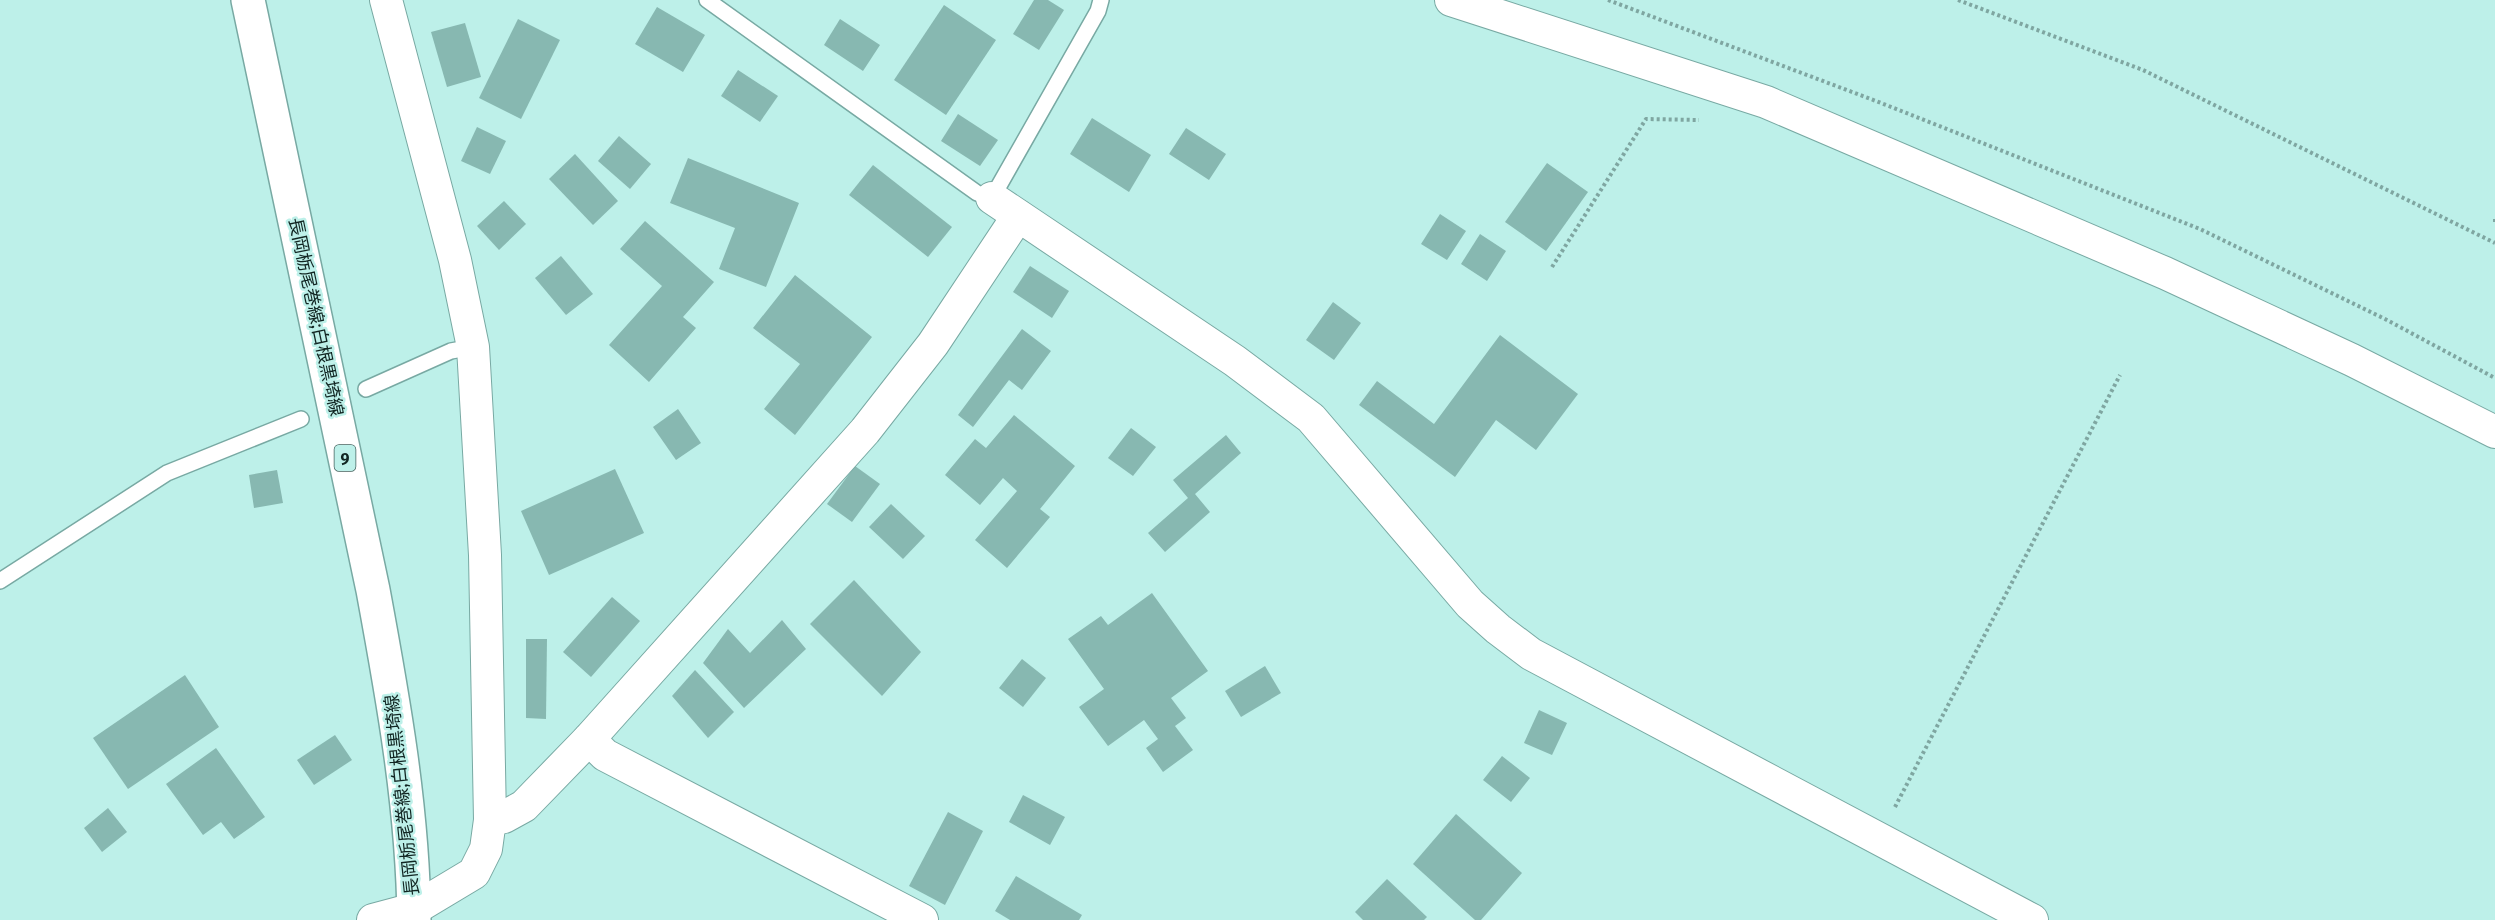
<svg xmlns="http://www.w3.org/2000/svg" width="2495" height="920" font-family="'Fira Sans','Noto Sans JP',sans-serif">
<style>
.building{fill:#87b8b1}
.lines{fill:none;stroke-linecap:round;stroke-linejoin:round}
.lane-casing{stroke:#78a9a3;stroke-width:18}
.street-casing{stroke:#78a9a3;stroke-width:34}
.primary-casing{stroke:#78a9a3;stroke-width:36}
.path{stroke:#7fa6a1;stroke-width:4;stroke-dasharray:3 3;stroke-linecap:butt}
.lane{stroke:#fff;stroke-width:15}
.street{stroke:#fff;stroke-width:32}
.primary{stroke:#fff;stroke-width:33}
.labels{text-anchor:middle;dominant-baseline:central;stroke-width:5;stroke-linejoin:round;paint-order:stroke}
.shield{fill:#bdf0e9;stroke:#45625e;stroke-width:1.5}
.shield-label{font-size:16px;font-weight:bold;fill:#112522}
.street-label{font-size:18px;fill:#112522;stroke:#bdf0e9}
</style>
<rect width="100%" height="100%" fill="#bdf0e9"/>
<g class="building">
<path d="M1034 0H1048L1064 10 1039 50 1013 34Z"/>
<path d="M944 5 996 40 946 115 894 80Z"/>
<path d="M657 7 705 35 683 72 635 44Z"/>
<path d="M518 19 560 40 521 119 479 98Z"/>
<path d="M840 19 880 45 863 71 824 45Z"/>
<path d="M465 23 481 77 447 87 431 32Z"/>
<path d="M738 70 778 96 760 122 721 96Z"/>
<path d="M958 114 998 140 980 166 941 141Z"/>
<path d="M1092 118 1151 155 1129 192 1070 154Z"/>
<path d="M477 127 506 141 490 174 461 161Z"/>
<path d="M1186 128 1226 154 1209 180 1169 154Z"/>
<path d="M619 136 651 164 630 189 598 161Z"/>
<path d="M575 154 618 201 593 225 549 179Z"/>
<path d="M688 158 799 203 766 287 719 269 735 228 670 203Z"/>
<path d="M1547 163 1588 192 1546 251 1505 222Z"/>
<path d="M873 165 952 227 928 257 849 195Z"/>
<path d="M504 201 526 224 499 250 477 226Z"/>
<path d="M1440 214 1466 231 1447 260 1421 244Z"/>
<path d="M645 221 714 282 683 317 696 328 649 382 609 345 662 286 620 249Z"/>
<path d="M1480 234 1506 251 1487 281 1461 264Z"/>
<path d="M561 256 593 294 566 315 535 278Z"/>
<path d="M1030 266 1069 291 1052 318 1013 292Z"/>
<path d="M795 275 872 337 795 435 764 409 800 364 753 328Z"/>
<path d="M1333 302 1361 323 1334 360 1306 340Z"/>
<path d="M1022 329 1051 351 1022 390 1009 380 973 427 958 415Z"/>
<path d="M1500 335 1578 394 1536 450 1496 420 1455 477 1359 405 1377 381 1434 424Z"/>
<path d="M678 409 701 443 676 460 653 427Z"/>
<path d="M1014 415 1075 466 1040 509 1050 517 1007 568 975 540 1017 491 1003 478 980 505 945 475 975 439 986 448Z"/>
<path d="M1131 428 1156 447 1133 476 1108 458Z"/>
<path d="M1226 435 1241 453 1195 494 1210 512 1165 552 1148 533 1188 498 1173 480Z"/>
<path d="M855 466 880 484 852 522 827 504Z"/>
<path d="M615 469 644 533 549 575 521 511Z"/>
<path d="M277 470 283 503 254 508 249 475Z"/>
<path d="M891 504 925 536 903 559 869 527Z"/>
<path d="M854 580 921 652 882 696 810 624Z"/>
<path d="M1152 593 1208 671 1171 698 1186 718 1175 726 1193 750 1163 772 1146 748 1158 739 1144 720 1108 746 1079 707 1104 689 1068 639 1101 616 1108 625Z"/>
<path d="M612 597 640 621 591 677 563 652Z"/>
<path d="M782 620 806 649 744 708 703 663 728 629 750 653Z"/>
<path d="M526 639H547L546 719 526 718Z"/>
<path d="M1022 659 1046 678 1023 707 999 688Z"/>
<path d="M1265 666 1281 693 1241 717 1225 691Z"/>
<path d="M695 670 734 712 708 738 672 696Z"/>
<path d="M185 675 219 727 128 789 93 738Z"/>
<path d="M1539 710 1567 723 1552 755 1524 743Z"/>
<path d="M335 735 352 760 314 785 297 760Z"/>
<path d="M216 748 265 817 234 839 221 822 203 835 166 784Z"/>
<path d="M1502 756 1530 778 1511 802 1483 780Z"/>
<path d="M1023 795 1065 817 1050 845 1009 822Z"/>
<path d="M108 808 127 832 102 852 84 828Z"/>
<path d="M948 812 983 831 945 905 909 886Z"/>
<path d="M1456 814 1522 873 1481 920H1475L1413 864Z"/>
<path d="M1016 876 1082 915 1079 920H1010L995 911Z"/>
<path d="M1387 879 1427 917 1424 920H1363L1355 912Z"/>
</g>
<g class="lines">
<defs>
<g id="lane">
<path d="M707 0 977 193 992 198 1098 11 1101 0"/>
<path d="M366 389 451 351 473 347"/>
<path d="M0 581 167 473 301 419"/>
</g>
<g id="street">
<path d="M1451 0 1766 102 2165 273 2352 360 2495 432"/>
<path d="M992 198 1235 361 1311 418 1470 604 1498 629 1531 654 2032 920"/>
<path d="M589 739 605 755 922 920"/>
<path d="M490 820 504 817 524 806 589 739 865 431 933 344 1018 216"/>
<path d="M373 920 414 909 474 873 486 849 490 820 485 555 473 347 455 260 386 0"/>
</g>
<path id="primary" d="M248 0 373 590C393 698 413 809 414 920"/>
</defs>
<use href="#lane" class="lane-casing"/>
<use href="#street" class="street-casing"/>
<use href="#primary" class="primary-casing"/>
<g class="path">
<path d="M1608 0 1876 101 2200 229 2385 319 2495 378"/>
<path d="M1958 0 2143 70 2495 243"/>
<path d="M2495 219V224"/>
<path d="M1552 267 1646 119 1699 120"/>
<path d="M1895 807 2120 375"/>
</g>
<use href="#lane" class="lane"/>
<use href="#street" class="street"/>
<use href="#primary" class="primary"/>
</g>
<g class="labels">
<rect class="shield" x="334.5" y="445" width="21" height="26" rx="4.5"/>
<g class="shield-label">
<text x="345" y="458">9</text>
</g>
<g class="street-label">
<text transform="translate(316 317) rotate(78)">長岡栃尾巻線;白根黒埼線</text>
<text transform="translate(402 795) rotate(-96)">長岡栃尾巻線;白根黒埼線</text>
</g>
</g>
</svg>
